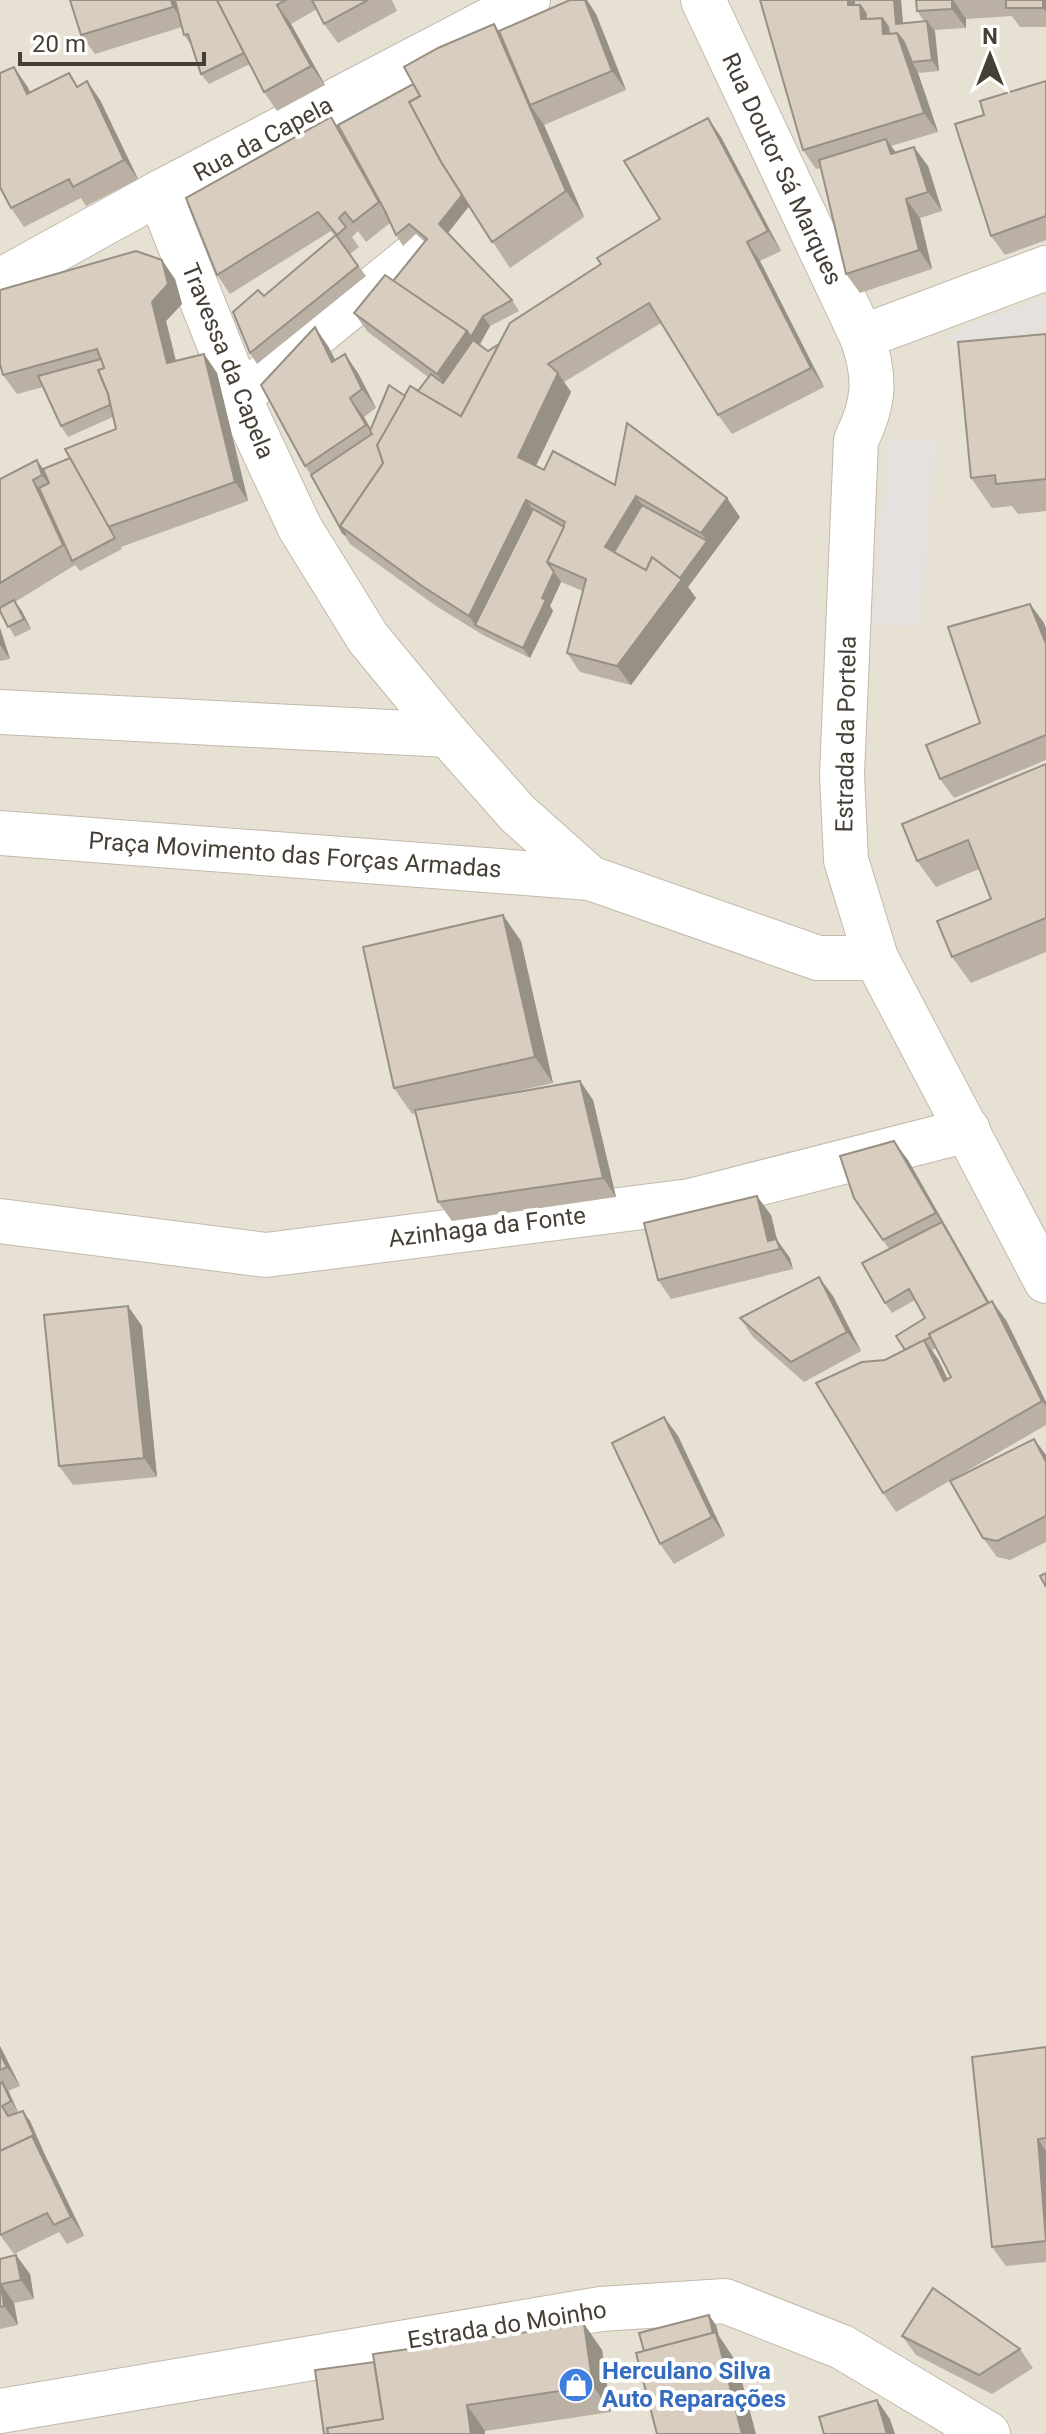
<svg xmlns="http://www.w3.org/2000/svg" width="1046" height="2434" font-family="Roboto,sans-serif">
<style>
.residential{fill:#e7e1d4}
.parking{fill:#e4e1de}
.lines{fill:none;stroke-linecap:round;stroke-linejoin:round}
.street-casing{stroke:#c2b9ab;stroke-width:46}
.street{stroke:#fff;stroke-width:44}
.wall{fill:#bab0a3;fill-rule:evenodd}
.shaded-wall{fill:#979085}
.building{fill:#d8cdbe;stroke:#979085;stroke-width:2}
.labels{text-anchor:middle;dominant-baseline:central;stroke-width:8;stroke-linejoin:round;paint-order:stroke}
.street-label{font-size:24px;fill:#463f35;stroke:#fff}
.shop-label{font-size:24px;font-weight:bold;fill:#366cbe;stroke:#fff;text-anchor:start}
</style>
<rect width="100%" height="100%" fill="#f3efe6"/>
<rect class="residential" x="0" y="0" width="1046" height="2434"/>
<g class="parking">
<path d="M1046 298V326L967 355 944 337 1006 311Z"/>
<path d="M889 438 935 441 920 626 872 624Z"/>
</g>
<g class="lines">
<defs>
<g id="street">
<path d="M703 0 862 337C876 376 875 403 856 440L842 775 846 860 876 958 1046 1281"/>
<path d="M159 193 248 417 300 528 368 638 448 735 518 814 590 878"/>
<path d="M0 281 159 193 528 0"/>
<path d="M862 337 1046 268"/>
<path d="M240 396 417 253"/>
<path d="M0 712 448 735"/>
<path d="M0 833 590 878 818 958H876"/>
<path d="M0 1221 266 1255 690 1201 968 1130"/>
<path d="M0 2411 601 2309 725 2301 842 2347 988 2434"/>
</g>
</defs>
<use href="#street" class="street-casing"/>
<use href="#street" class="street"/>
</g>
<g class="wall">
<path d="M70 0H392L397 11 338 43 324 24 317 9 291 24 325 85 277 111 264 92 250 64 209 84 201 74 191 45 184 35 182 27 95 54 81 35Z"/>
<path d="M760 0H901L903 23 924 21 917 11 916 0H1046V27H1020L1012 16 966 19V28L934 30 939 71 919 73 917 70 938 132 891 146 896 153 928 166 942 211 920 218 932 269 860 293 846 274 821 168 816 169 803 150Z"/>
<path d="M596 14 626 90 544 125 584 217 510 268 469 206 448 233 512 300 519 311 490 326 480 345 488 351 499 344 660 219 721 137 781 251 760 261 824 387 732 434 718 415 661 323 564 382 571 392 536 466 544 470 615 485 740 517 688 587 696 598 631 685 580 672 567 653 583 591 561 582 550 606 553 611 530 658 483 635 436 606 350 544 343 533 311 475 305 466 328 346 335 360 358 373 376 408 364 417 371 429 405 396 418 391 428 377 368 332 354 313 393 281 425 242 416 234 403 246 396 235 390 223 366 242 358 231 352 237 359 247 350 254 344 246 366 276 257 364 250 353 264 296 335 236 331 231 230 294 217 275 338 126 413 84 499 31Z"/>
<path d="M87 81 100 100 138 179 86 206 81 198 24 227 11 208 27 86 30 93 79 86Z"/>
<path d="M1046 81V240L1005 255 991 236 984 115Z"/>
<path d="M175 279 182 304 166 321 176 361 204 354 217 373 248 501 121 547 120 545 122 549 80 571 75 565 15 602 31 629 15 637 0 611V479L43 469 70 458 116 429 113 417 68 437 61 426 43 387 17 394 3 375Z"/>
<path d="M1046 334V511L1018 514 1012 506 992 508 971 478Z"/>
<path d="M1030 604 1044 623 1046 629V760L954 798 940 779 980 723Z"/>
<path d="M0 628 10 659 0 661Z"/>
<path d="M1046 764V952L971 983 952 957 991 899 979 869 936 887 917 861Z"/>
<path d="M521 941 553 1083 490 1097 580 1081 593 1100 616 1197 452 1221 438 1202 416 1113 412 1114 394 1088Z"/>
<path d="M908 1160 989 1303 1006 1320 1046 1402V1425L896 1512 883 1493 885 1360 905 1350 925 1318 915 1300 892 1313 885 1303 889 1249 854 1198ZM936 1348 951 1377 947 1379 938 1359 932 1350Z"/>
<path d="M771 1215 777 1240 790 1258 793 1269 671 1299 658 1280Z"/>
<path d="M833 1296 861 1351 804 1382 753 1337 740 1318Z"/>
<path d="M142 1326 157 1477 73 1485 59 1466Z"/>
<path d="M664 1417 678 1436 725 1536 674 1564 660 1544Z"/>
<path d="M1034 1439 1046 1455V1542L1010 1560 997 1557 983 1538Z"/>
<path d="M0 2046 20 2086 8 2091 18 2112 30 2121 45 2155 84 2236 67 2244 59 2232 14 2254 0 2235Z"/>
<path d="M1046 2047V2262L1006 2266 992 2247Z"/>
<path d="M0 2259 30 2274 34 2299 14 2303 18 2325 0 2329Z"/>
<path d="M584 2324 602 2350 611 2412 485 2431 374 2362Z"/>
<path d="M902 2336 1020 2349 1033 2368 992 2394 916 2355Z"/>
</g>
<g class="shaded-wall">
<path d="M171 0H180L186 26 173 7Z"/>
<path d="M585 0H587L596 14 626 90 612 71Z"/>
<path d="M848 0H860L873 24 867 28 848 5Z"/>
<path d="M894 0H901L904 34 896 24Z"/>
<path d="M953 0 966 19V28L952 9Z"/>
<path d="M1043 0H1046V12L1043 8Z"/>
<path d="M277 5 291 24 325 85 311 66Z"/>
<path d="M882 18 896 37 883 34Z"/>
<path d="M927 21 935 31 939 71 932 60Z"/>
<path d="M494 24 512 50 530 105 544 125 584 217 566 191Z"/>
<path d="M897 33 911 52 912 62 917 70 938 132 924 113Z"/>
<path d="M14 67 27 86 41 113 27 94Z"/>
<path d="M87 81 100 100 138 179 124 160Z"/>
<path d="M708 118 721 137 781 251 768 231Z"/>
<path d="M886 139 900 158 891 154Z"/>
<path d="M914 147 928 166 942 211 928 192Z"/>
<path d="M463 195 470 205 447 234 439 224Z"/>
<path d="M906 199 920 218 932 269 919 250Z"/>
<path d="M747 242 760 261 824 387 811 368Z"/>
<path d="M162 260 175 279 182 304 166 321 181 382 167 363 152 302Z"/>
<path d="M483 316 490 326 451 393 437 374 467 331Z"/>
<path d="M315 327 328 346 346 381 332 362Z"/>
<path d="M204 354 217 373 248 501 235 482Z"/>
<path d="M345 354 358 373 376 408 362 389Z"/>
<path d="M558 373 571 392 531 476 518 457Z"/>
<path d="M350 398 364 417 379 444 366 425Z"/>
<path d="M37 460 50 479 56 494 42 475Z"/>
<path d="M33 480 46 499 74 560 63 545Z"/>
<path d="M636 496 649 515 621 561 605 547Z"/>
<path d="M727 498 740 517 688 587 696 598 631 685 617 666 707 541 701 533Z"/>
<path d="M526 500 540 519 475 625 469 616Z"/>
<path d="M554 572 561 582 550 606 553 611 530 658 523 648Z"/>
<path d="M14 600 22 611 31 629 24 619Z"/>
<path d="M1030 604 1044 623 1046 629V644Z"/>
<path d="M0 628 10 659 0 645Z"/>
<path d="M503 915 521 941 553 1083 535 1057Z"/>
<path d="M580 1081 593 1100 616 1197 603 1178Z"/>
<path d="M894 1141 908 1160 996 1314 989 1304Z"/>
<path d="M757 1196 771 1215 777 1240 790 1258 793 1269 780 1249 768 1241Z"/>
<path d="M819 1277 833 1296 861 1351 847 1332Z"/>
<path d="M992 1301 1006 1320 1046 1402V1407L1042 1401Z"/>
<path d="M128 1306 142 1326 157 1477 144 1458Z"/>
<path d="M924 1340 938 1359 958 1400 944 1381Z"/>
<path d="M664 1417 678 1436 725 1536 712 1517Z"/>
<path d="M1034 1439 1046 1455V1462Z"/>
<path d="M0 2046 20 2086 7 2067 0 2054Z"/>
<path d="M2 2082 9 2092 18 2112 11 2101Z"/>
<path d="M23 2111 30 2121 45 2155 84 2236 71 2217 32 2136Z"/>
<path d="M1038 2139 1046 2151V2238Z"/>
<path d="M16 2255 30 2274 34 2299 21 2280Z"/>
<path d="M1 2284 14 2303 18 2325 4 2306Z"/>
<path d="M709 2315 716 2325 719 2336 737 2363 756 2434H742L719 2356Z"/>
<path d="M584 2324 602 2350 611 2412 593 2386Z"/>
<path d="M877 2400 890 2419 895 2434H887Z"/>
<path d="M467 2405 485 2431V2434H471Z"/>
</g>
<g class="building">
<path d="M70 0H171L173 7 81 35Z"/>
<path d="M175 0H217L244 53 201 74 188 34 184 35Z"/>
<path d="M217 0H286L277 5 311 66 264 92Z"/>
<path d="M312 0H368L324 24Z"/>
<path d="M570 0H585L612 71 530 105 499 31Z"/>
<path d="M760 0H848V5H860L861 19 882 18 883 34 897 33 924 113 803 150Z"/>
<path d="M854 0H894L896 24 927 21 932 60 912 62 904 42 897 33 889 34 888 27 882 18 866 19V14L860 5H854Z"/>
<path d="M916 0H952V9L917 11Z"/>
<rect x="1006" y="0" width="37" height="8"/>
<path d="M494 24 566 191 492 242 441 162 409 102 420 96 404 67 438 48Z"/>
<path d="M14 67 27 94 69 73 77 87 87 81 124 160 73 187 69 179 11 208 0 187V73Z"/>
<path d="M1046 81V216L991 236 955 124 984 115 980 101Z"/>
<path d="M413 84 420 96 409 102 441 162 462 195 439 224 512 300 483 316 471 337 467 331 393 281 427 239 409 224 396 235 385 211 338 125Z"/>
<path d="M331 117 379 202 353 222 345 212 339 218 346 227 337 235 318 212 217 275 186 198Z"/>
<path d="M708 118 768 231 747 242 811 368 718 415 649 303 548 364 558 373 518 457 544 470 553 451 615 485 627 423 727 498 701 533 636 496 605 547 646 570 652 557 682 579 617 666 567 653 586 579 547 562 565 522 526 500 469 616 422 586 340 526 383 463 377 445 410 386 461 416 510 323 601 264 597 258 660 219 624 161Z"/>
<path d="M886 139 891 154 914 147 928 192 906 199 919 250 846 274 819 160Z"/>
<path d="M336 235 358 266 250 353 233 312 258 290 264 296Z"/>
<path d="M136 251 162 260 168 284 152 302 167 363 204 354 235 482 108 527 65 449 116 429 108 394 98 370 104 368 97 349 3 375 0 364V290Z"/>
<path d="M385 275 467 331 437 374 354 313Z"/>
<path d="M315 327 332 362 345 354 362 389 350 398 366 425 305 466 261 385Z"/>
<path d="M1046 334V479L996 484 995 475 971 478 958 342Z"/>
<path d="M473 340 488 351 499 344 461 416 418 391 431 374 443 383Z"/>
<path d="M101 359 104 368 98 370 108 394 110 405 61 426 38 376Z"/>
<path d="M389 385 405 396 377 445 383 463 340 526 346 535 343 533 311 475 372 434 370 431Z"/>
<path d="M70 458 115 538 72 561 39 488 49 483 43 469Z"/>
<path d="M37 460 42 475 33 480 63 545 0 583V479Z"/>
<path d="M642 505 707 541 680 578 652 557 646 570 614 552Z"/>
<path d="M533 509 564 527 547 562 554 572 542 598 546 600 523 648 475 625Z"/>
<path d="M14 600 24 619 8 627 0 611V608Z"/>
<path d="M1030 604 1046 644V735L940 779 926 745 980 723 948 627Z"/>
<path d="M1046 764V918L952 957 937 921 991 899 968 840 917 861 902 824Z"/>
<path d="M503 915 535 1057 394 1088 363 947Z"/>
<path d="M580 1081 603 1178 438 1202 415 1110Z"/>
<path d="M894 1141 936 1213 883 1240 854 1198 840 1156Z"/>
<path d="M757 1196 768 1241 776 1239 780 1249 658 1280 644 1223Z"/>
<path d="M942 1222 988 1303 929 1334 931 1337 905 1350 896 1336 925 1318 909 1289 885 1303 862 1263Z"/>
<path d="M819 1277 847 1332 791 1362 740 1318Z"/>
<path d="M992 1301 1042 1401 883 1493 816 1383 862 1362 885 1360 924 1340 944 1381 951 1377 929 1334Z"/>
<path d="M128 1306 144 1458 59 1466 44 1315Z"/>
<path d="M664 1417 712 1517 660 1544 612 1443Z"/>
<path d="M1034 1439 1046 1462V1516L997 1541 983 1538 950 1481Z"/>
<path d="M1046 1573V1587L1040 1576Z"/>
<path d="M1046 2047V2138L1038 2139 1046 2241 992 2247 972 2057Z"/>
<path d="M0 2054 7 2067 0 2070Z"/>
<path d="M2 2082 11 2101 2 2106 8 2116 23 2111 38 2145 32 2136 0 2151V2083Z"/>
<path d="M32 2136 71 2217 54 2225 47 2213 0 2235V2151Z"/>
<path d="M16 2255 21 2280 1 2284 4 2306 0 2307V2259Z"/>
<path d="M933 2288 1020 2349 979 2375 902 2336Z"/>
<path d="M709 2315 713 2333 644 2351 639 2333Z"/>
<path d="M584 2324 593 2386 467 2405 471 2434H328L327 2428 383 2419 373 2354Z"/>
<path d="M716 2332 742 2434H657L636 2353Z"/>
<path d="M374 2362 383 2419 327 2428 328 2434H324L315 2370Z"/>
<path d="M877 2400 887 2434H824L819 2417Z"/>
</g>
<defs>
<symbol id="shop-disc" viewBox="-11 -11 22 22"><circle r="9.5" fill="#3f7fe0" stroke="#fff"/><path d="M-5-2.5h2.3a2.7 3.5 0 0 1 5.4 0H5L5.5 6h-11ZM-1.5-2.5h3a1.5 2.3 0 0 0-3 0Z" fill="#fff"/></symbol>
</defs>
<g fill-rule="evenodd">
<use href="#shop-disc" x="556" y="2365" width="40" height="40"/>
</g>
<g class="labels">
<g class="street-label">
<text transform="translate(263 139) rotate(-28)">Rua da Capela</text>
<text transform="translate(782 169) rotate(65)">Rua Doutor Sá Marques</text>
<text transform="translate(228 361) rotate(68)">Travessa da Capela</text>
<text transform="translate(846 734) rotate(-89)">Estrada da Portela</text>
<text transform="translate(295 855) rotate(4)">Praça Movimento das Forças Armadas</text>
<text transform="translate(487 1227) rotate(-7)">Azinhaga da Fonte</text>
<text transform="translate(507 2325) rotate(-9)">Estrada do Moinho</text>
</g>
<g class="shop-label">
<text x="602" y="2371">Herculano Silva<tspan x="602" dy="28">Auto Reparações</tspan></text>
</g>
</g>
<g transform="translate(990 56)" stroke="#ffffff" stroke-width="6" paint-order="stroke">
<path d="M0-6L14 30L0 20L-14 30Z" fill="#463f35"/>
<text y="-12" font-size="22" font-weight="bold" text-anchor="middle" fill="#463f35">N</text>
</g>
<path d="M20 52v12h184v-12" fill="none" stroke="#463f35" stroke-width="4"/>
<text x="32" y="52" font-size="24" fill="#463f35" stroke="#ffffff" stroke-width="6" paint-order="stroke">20 m</text>
</svg>
